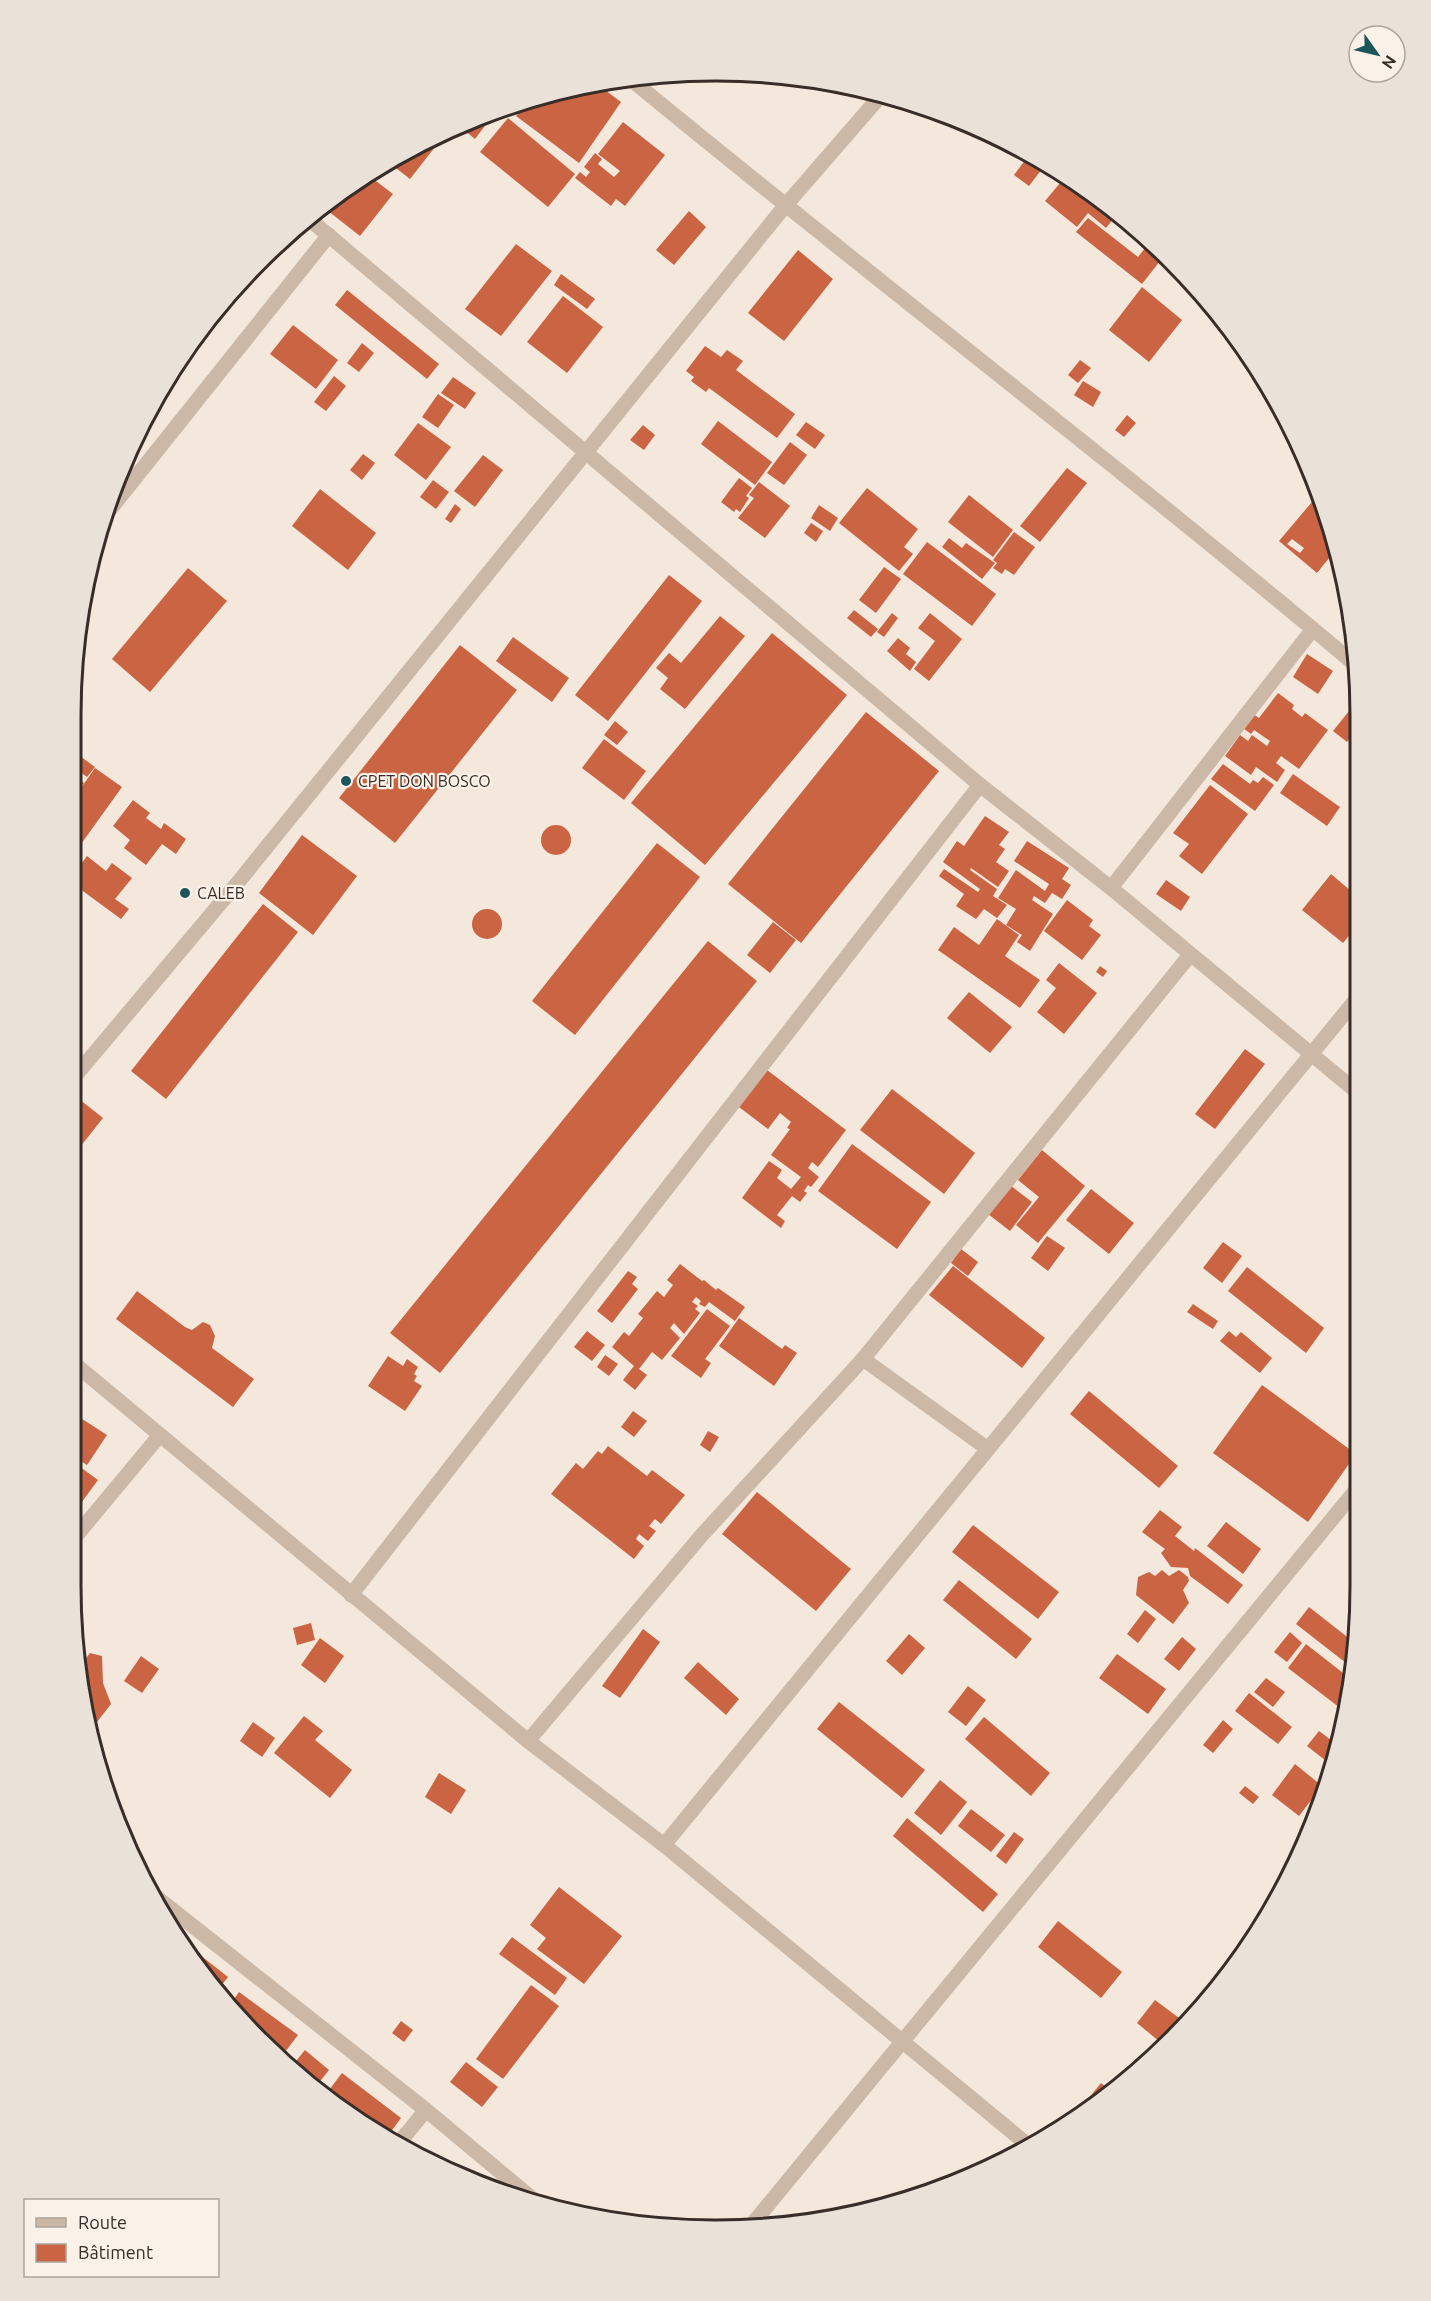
<svg xmlns="http://www.w3.org/2000/svg" width="1431" height="2301" font-family="Ubuntu,sans-serif">
<style>
.building{fill:#ca6442;fill-rule:evenodd}
.lines{fill:none;stroke-linecap:round;stroke-linejoin:round}
.minor{stroke:#ccb8a7;stroke-width:15}
.tertiary{stroke:#ccb8a7;stroke-width:15}
.poi-dot{fill:#1c565b;stroke:#faf2e8;stroke-width:2}
.labels{text-anchor:middle;dominant-baseline:central;stroke-width:4.5;stroke-linejoin:round;paint-order:stroke}
.poi-label{font-size:16px;fill:#382d28;stroke:#faf2e8;text-anchor:start}
.rim{fill:none;stroke:#382d28;stroke-width:3}
</style>
<rect width="100%" height="100%" fill="#f3e8db"/>
<g class="building">
<path d="M597 84 621 102 579 163 516 116 530 100Z"/>
<path d="M497 110 475 139 464 130 461 133 455 129Z"/>
<path d="M508 118 575 174 548 207 480 152Z"/>
<path d="M623 122 665 155 625 206 616 199 611 206 575 178 580 172 586 177 590 172 584 167 595 153 602 159 598 164 614 177 620 171 598 154Z"/>
<path d="M446 133 410 179 387 161 393 157Z"/>
<path d="M1029 155 1045 165 1029 186 1014 175Z"/>
<path d="M368 175 393 194 360 236 323 207Z"/>
<path d="M1065 177 1108 204 1118 213 1106 228 1088 213 1077 227 1045 201Z"/>
<path d="M689 211 706 227 674 265 656 250Z"/>
<path d="M1088 218 1138 257 1149 243 1164 256 1142 284 1076 232Z"/>
<path d="M516 244 552 271 501 336 465 309Z"/>
<path d="M798 250 833 279 784 341 748 313Z"/>
<path d="M561 274 595 299 587 309 554 285Z"/>
<path d="M1142 287 1182 320 1149 362 1109 330Z"/>
<path d="M347 290 439 364 427 379 335 305Z"/>
<path d="M563 296 603 327 567 373 527 342Z"/>
<path d="M293 325 338 360 316 389 270 354Z"/>
<path d="M362 343 374 353 359 372 347 363Z"/>
<path d="M705 346 721 357 727 350 743 361 736 370 795 414 777 438 709 388 706 392 691 381 694 377 686 371Z"/>
<path d="M1080 360 1091 368 1078 383 1068 375Z"/>
<path d="M334 376 346 386 326 411 314 402Z"/>
<path d="M453 377 476 393 465 409 441 393Z"/>
<path d="M1083 381 1101 392 1093 407 1074 395Z"/>
<path d="M438 394 454 405 438 428 422 417Z"/>
<path d="M156 406 159 408 147 424 146 423Z"/>
<path d="M1127 415 1136 423 1124 437 1115 430Z"/>
<path d="M718 421 772 462 755 485 701 444Z"/>
<path d="M806 422 825 435 815 449 796 435Z"/>
<path d="M418 423 451 447 426 480 394 455Z"/>
<path d="M643 425 655 435 644 450 630 440Z"/>
<path d="M790 442 807 455 784 485 767 473Z"/>
<path d="M363 454 375 463 362 480 350 470Z"/>
<path d="M483 455 503 470 475 507 454 491Z"/>
<path d="M1067 468 1087 483 1040 542 1020 526Z"/>
<path d="M739 478 752 488 746 496 749 498 740 512 736 509 734 512 721 502Z"/>
<path d="M433 480 449 492 436 509 420 497Z"/>
<path d="M759 482 790 506 765 538 738 518 754 498 749 495Z"/>
<path d="M867 488 918 529 904 547 913 554 899 571 839 523Z"/>
<path d="M320 489 376 533 348 570 292 526Z"/>
<path d="M969 495 1013 530 993 557 948 522Z"/>
<path d="M1317 496 1338 547 1317 573 1279 541ZM1292 539 1304 548 1300 553 1287 544Z"/>
<path d="M455 504 461 509 451 523 445 519Z"/>
<path d="M819 505 838 518 830 531 811 518Z"/>
<path d="M811 523 823 531 816 542 804 533Z"/>
<path d="M1014 532 1035 547 1014 575 1005 569 1002 574 993 568 997 563 993 560Z"/>
<path d="M949 538 962 548 966 543 995 563 982 579 942 547Z"/>
<path d="M927 542 996 594 972 626 903 574Z"/>
<path d="M884 567 901 579 876 613 859 600Z"/>
<path d="M188 568 227 601 150 692 112 659Z"/>
<path d="M669 575 702 601 608 721 575 695Z"/>
<path d="M854 610 878 629 871 637 847 618Z"/>
<path d="M892 613 898 618 884 637 877 632Z"/>
<path d="M930 613 962 639 929 681 914 669 935 641 918 628Z"/>
<path d="M720 616 745 636 685 709 660 689 668 678 656 668 669 653 681 663Z"/>
<path d="M772 633 847 695 705 865 631 803Z"/>
<path d="M513 637 569 678 552 702 496 661Z"/>
<path d="M898 638 910 648 906 654 916 662 910 671 887 651Z"/>
<path d="M460 645 517 690 395 843 339 798Z"/>
<path d="M1307 654 1333 671 1318 694 1293 677Z"/>
<path d="M1278 693 1294 705 1292 709 1302 717 1305 713 1328 730 1299 769 1281 756 1276 763 1285 770 1277 782 1256 767 1251 775 1225 756 1240 735 1248 741 1252 735 1267 746 1270 741 1254 730 1251 734 1243 728 1253 714 1259 718Z"/>
<path d="M1353 706 1359 711V734L1355 731 1347 742 1333 731Z"/>
<path d="M866 712 939 771 801 943 728 884Z"/>
<path d="M615 721 628 732 617 745 604 735Z"/>
<path d="M604 739 646 771 624 800 582 768Z"/>
<path d="M80 756 95 767 87 777 76 769V761Z"/>
<path d="M1223 764 1250 784 1253 780 1258 783 1263 777 1274 785 1255 811 1211 779Z"/>
<path d="M95 768 122 787 76 851V795Z"/>
<path d="M1293 774 1340 807 1327 826 1280 793Z"/>
<path d="M76 777 84 783 76 793Z"/>
<path d="M1210 785 1248 814 1202 874 1179 856 1189 844 1173 833Z"/>
<path d="M133 800 150 813 146 818 161 829 164 823 186 839 176 854 162 844 146 865 124 848 130 840 113 826Z"/>
<path d="M985 816 1009 832 999 845 1005 849 996 862 1009 871 998 887 971 868 970 870 997 889 993 896 1007 905 997 918 984 909 976 919 956 906 964 894 939 876 944 869 978 892 980 889 943 862 957 841 964 846Z"/>
<circle cx="556" cy="840" r="15"/>
<path d="M302 835 357 876 313 935 259 893Z"/>
<path d="M1027 841 1069 868 1062 879 1071 885 1062 899 1052 893 1045 903 1034 896 1032 900 1053 914 1030 951 1017 942 1022 935 1006 925 1016 909 998 898 1016 870 1045 891 1049 884 1014 861Z"/>
<path d="M657 843 700 877 575 1035 532 1001Z"/>
<path d="M87 856 106 871 112 863 132 878 115 899 129 909 121 919 76 886V871Z"/>
<path d="M1331 874 1358 897V925L1343 943 1302 910Z"/>
<path d="M1166 880 1190 897 1181 911 1156 894Z"/>
<path d="M1067 900 1093 920 1089 926 1101 935 1082 960 1044 931Z"/>
<path d="M263 904 298 932 166 1099 131 1071Z"/>
<circle cx="487" cy="924" r="15"/>
<path d="M997 919 1019 935 1005 956 1040 980 1020 1008 938 950 954 927 979 945Z"/>
<path d="M773 922 796 940 770 973 747 955Z"/>
<path d="M708 941 757 981 440 1373 390 1333Z"/>
<path d="M1059 963 1097 993 1064 1034 1037 1012 1056 988 1046 980Z"/>
<path d="M1100 966 1107 971 1103 977 1096 972Z"/>
<path d="M969 992 1012 1027 990 1053 947 1018Z"/>
<path d="M1245 1049 1265 1064 1215 1129 1195 1114Z"/>
<path d="M767 1070 846 1130 818 1167 812 1162 808 1168 819 1177 811 1187 808 1185 804 1191 807 1193 800 1202 792 1196 777 1215 785 1221 781 1228 742 1198 769 1161 782 1170 777 1178 791 1189 801 1177 771 1155 790 1129 787 1128 791 1122 780 1113 768 1129 739 1107Z"/>
<path d="M892 1089 975 1153 944 1194 860 1130Z"/>
<path d="M79 1099 103 1118 80 1147 76 1144V1102Z"/>
<path d="M852 1144 931 1202 897 1249 818 1191Z"/>
<path d="M1042 1150 1085 1186 1038 1243 1016 1225 1039 1197 1018 1180Z"/>
<path d="M1010 1185 1032 1202 1010 1231 988 1214Z"/>
<path d="M1091 1189 1134 1223 1109 1254 1066 1220Z"/>
<path d="M1357 1211V1228L1349 1222Z"/>
<path d="M1047 1236 1065 1248 1048 1271 1031 1258Z"/>
<path d="M1223 1242 1242 1256 1222 1283 1203 1268Z"/>
<path d="M961 1249 978 1262 968 1276 951 1263Z"/>
<path d="M680 1264 702 1281 704 1280 716 1290 718 1288 745 1307 735 1321 709 1302 705 1307 699 1304 701 1301 696 1297 692 1302 698 1306 695 1309 700 1313 684 1334 674 1323 670 1328 680 1338 662 1360 652 1352 639 1369 647 1375 635 1390 623 1380 634 1366 612 1347 624 1332 629 1336 643 1318 638 1314 657 1291 664 1297 673 1285 667 1280Z"/>
<path d="M953 1266 1045 1338 1022 1368 929 1295Z"/>
<path d="M1247 1267 1324 1328 1306 1353 1228 1291Z"/>
<path d="M628 1271 637 1277 632 1284 638 1289 612 1323 597 1311Z"/>
<path d="M137 1291 185 1327 192 1330 203 1322 210 1325 215 1336 212 1348 254 1379 233 1407 116 1319Z"/>
<path d="M1193 1304 1218 1321 1213 1329 1187 1312Z"/>
<path d="M707 1309 730 1326 705 1359 711 1363 701 1378 671 1356Z"/>
<path d="M739 1318 782 1349 785 1345 797 1353 774 1386 719 1346Z"/>
<path d="M587 1331 605 1345 592 1361 574 1347Z"/>
<path d="M1229 1331 1236 1337 1241 1332 1272 1358 1260 1373 1220 1341Z"/>
<path d="M605 1355 618 1364 609 1376 597 1367Z"/>
<path d="M388 1356 403 1366 407 1359 418 1367 414 1374 417 1376 414 1381 422 1386 405 1411 368 1386Z"/>
<path d="M1262 1385 1356 1454 1308 1522 1213 1453Z"/>
<path d="M1089 1391 1178 1466 1159 1488 1070 1414Z"/>
<path d="M633 1411 647 1421 634 1437 621 1427Z"/>
<path d="M76 1415 107 1435 87 1465 76 1458Z"/>
<path d="M708 1431 719 1437 710 1452 700 1445Z"/>
<path d="M608 1446 647 1476 652 1470 685 1495 661 1524 655 1519 649 1526 656 1531 648 1541 639 1534 636 1539 644 1546 634 1559 551 1494 576 1463 583 1469 598 1451 602 1454Z"/>
<path d="M76 1464 98 1480 76 1510Z"/>
<path d="M757 1492 851 1569 816 1611 722 1534Z"/>
<path d="M1160 1510 1182 1527 1175 1536 1194 1551 1195 1548 1243 1585 1228 1604 1190 1576 1188 1568 1171 1567 1161 1553 1165 1549 1142 1532Z"/>
<path d="M1226 1522 1261 1549 1243 1574 1207 1546Z"/>
<path d="M973 1525 1059 1592 1038 1619 952 1552Z"/>
<path d="M1162 1570 1169 1576 1179 1570 1188 1577 1189 1581 1183 1590 1189 1603 1173 1624 1136 1595 1138 1577 1149 1572 1155 1576Z"/>
<path d="M959 1580 1032 1639 1016 1659 943 1600Z"/>
<path d="M1309 1607 1355 1643V1670L1296 1624Z"/>
<path d="M1145 1610 1156 1619 1138 1643 1127 1634Z"/>
<path d="M311 1623 315 1640 297 1645 293 1628Z"/>
<path d="M643 1629 660 1642 620 1698 602 1686Z"/>
<path d="M1290 1632 1302 1643 1287 1662 1274 1652Z"/>
<path d="M909 1634 925 1648 902 1675 886 1661Z"/>
<path d="M1182 1637 1196 1649 1179 1671 1164 1659Z"/>
<path d="M320 1638 344 1656 325 1683 301 1665Z"/>
<path d="M1306 1644 1352 1680 1344 1711 1288 1668Z"/>
<path d="M90 1653 102 1656 103 1683 111 1704 90 1731 76 1670V1655L84 1661Z"/>
<path d="M1117 1654 1166 1689 1148 1714 1099 1678Z"/>
<path d="M141 1656 159 1669 142 1693 124 1681Z"/>
<path d="M698 1662 739 1699 726 1715 684 1678Z"/>
<path d="M1266 1678 1285 1692 1273 1707 1254 1692Z"/>
<path d="M968 1686 986 1700 966 1726 948 1712Z"/>
<path d="M1249 1693 1292 1727 1278 1744 1235 1711Z"/>
<path d="M839 1702 925 1770 902 1798 817 1729Z"/>
<path d="M304 1716 323 1731 315 1740 352 1770 330 1798 274 1753Z"/>
<path d="M984 1717 1050 1773 1031 1796 965 1739Z"/>
<path d="M1223 1720 1233 1729 1213 1753 1203 1745Z"/>
<path d="M253 1722 275 1738 262 1757 240 1741Z"/>
<path d="M1319 1731 1335 1743 1330 1764 1307 1746Z"/>
<path d="M1295 1764 1322 1786 1299 1816 1272 1795Z"/>
<path d="M439 1773 466 1790 451 1814 425 1797Z"/>
<path d="M940 1780 967 1802 941 1835 914 1813Z"/>
<path d="M1245 1786 1259 1797 1253 1804 1239 1793Z"/>
<path d="M971 1809 1005 1835 991 1852 958 1826Z"/>
<path d="M907 1818 998 1894 983 1912 893 1836Z"/>
<path d="M1014 1832 1024 1839 1006 1864 996 1856Z"/>
<path d="M559 1887 622 1936 584 1984 537 1949 546 1938 530 1925Z"/>
<path d="M1058 1921 1122 1972 1101 1998 1038 1947Z"/>
<path d="M512 1937 567 1978 555 1995 499 1954Z"/>
<path d="M200 1955 228 1977 217 1991 204 1978 194 1963Z"/>
<path d="M531 1985 559 2006 503 2079 476 2059Z"/>
<path d="M239 1992 298 2035 285 2052 259 2033 230 2005Z"/>
<path d="M1155 2000 1187 2024 1166 2047 1137 2023Z"/>
<path d="M401 2021 413 2030 404 2042 392 2033Z"/>
<path d="M305 2050 329 2070 314 2089 292 2066Z"/>
<path d="M466 2062 498 2087 482 2107 450 2082Z"/>
<path d="M342 2073 401 2118 387 2137 323 2098Z"/>
<path d="M1101 2083 1111 2091 1090 2109 1084 2104Z"/>
</g>
<g class="lines">
<g class="minor">
<path d="M628 77C869 276 1119 465 1358 667"/>
<path d="M308 218 980 785 1111 888 1357 1092"/>
<path d="M108 512 329 235"/>
<path d="M1111 888 1313 629"/>
<path d="M76 1075 240 880 785 206 883 93"/>
<path d="M863 1359 988 1449"/>
<path d="M76 1536 160 1435"/>
<path d="M351 1595 980 785"/>
<path d="M528 1741 701 1536 863 1359 1190 955"/>
<path d="M664 1845 1358 997"/>
<path d="M151 1893 426 2110 540 2205"/>
<path d="M398 2144 426 2110"/>
<path d="M749 2228 1356 1490"/>
</g>
<path class="tertiary" d="M76 1365 528 1741 664 1845 1028 2145"/>
</g>
<g class="poi-dot">
<circle cx="346" cy="781" r="6"/>
<circle cx="185" cy="893" r="6"/>
</g>
<g class="labels">
<g class="poi-label">
<text x="358" y="781">CPET DON BOSCO</text>
<text x="197" y="893">CALEB</text>
</g>
</g>
<path d="M0 0H1431V2301H0ZM715 81H716A634 634 0 0 1 1350 715V1586A634 634 0 0 1 716 2220H715A634 634 0 0 1 81 1586V715A634 634 0 0 1 715 81Z" fill="#eae2d9" fill-rule="evenodd"/>
<path class="rim" d="M715 81H716A634 634 0 0 1 1350 715V1586A634 634 0 0 1 716 2220H715A634 634 0 0 1 81 1586V715A634 634 0 0 1 715 81Z"/>
<rect x="24" y="2199" width="195" height="78" fill="#faf2e8" stroke="#aca39b" stroke-width="1.5"/>
<rect x="36" y="2218" width="30" height="9" fill="#ccb8a7" stroke="#aca39b" stroke-width="1.5"/>
<text x="78" y="2229" font-size="18" fill="#382d28">Route</text>
<rect x="36" y="2244" width="30" height="18" fill="#ca6442" stroke="#aca39b" stroke-width="1.5"/>
<text x="78" y="2259" font-size="18" fill="#382d28">Bâtiment</text>
<g transform="translate(1377 54) rotate(124)"><circle r="28" fill="#faf2e8" stroke="#aca39b" stroke-width="1.5"/>
<path d="M0-4.5L10 22L0 15L-10 22Z" fill="#1c565b"/>
<text y="-9" font-size="16" font-weight="bold" text-anchor="middle" fill="#382d28">N</text>
</g>
</svg>
